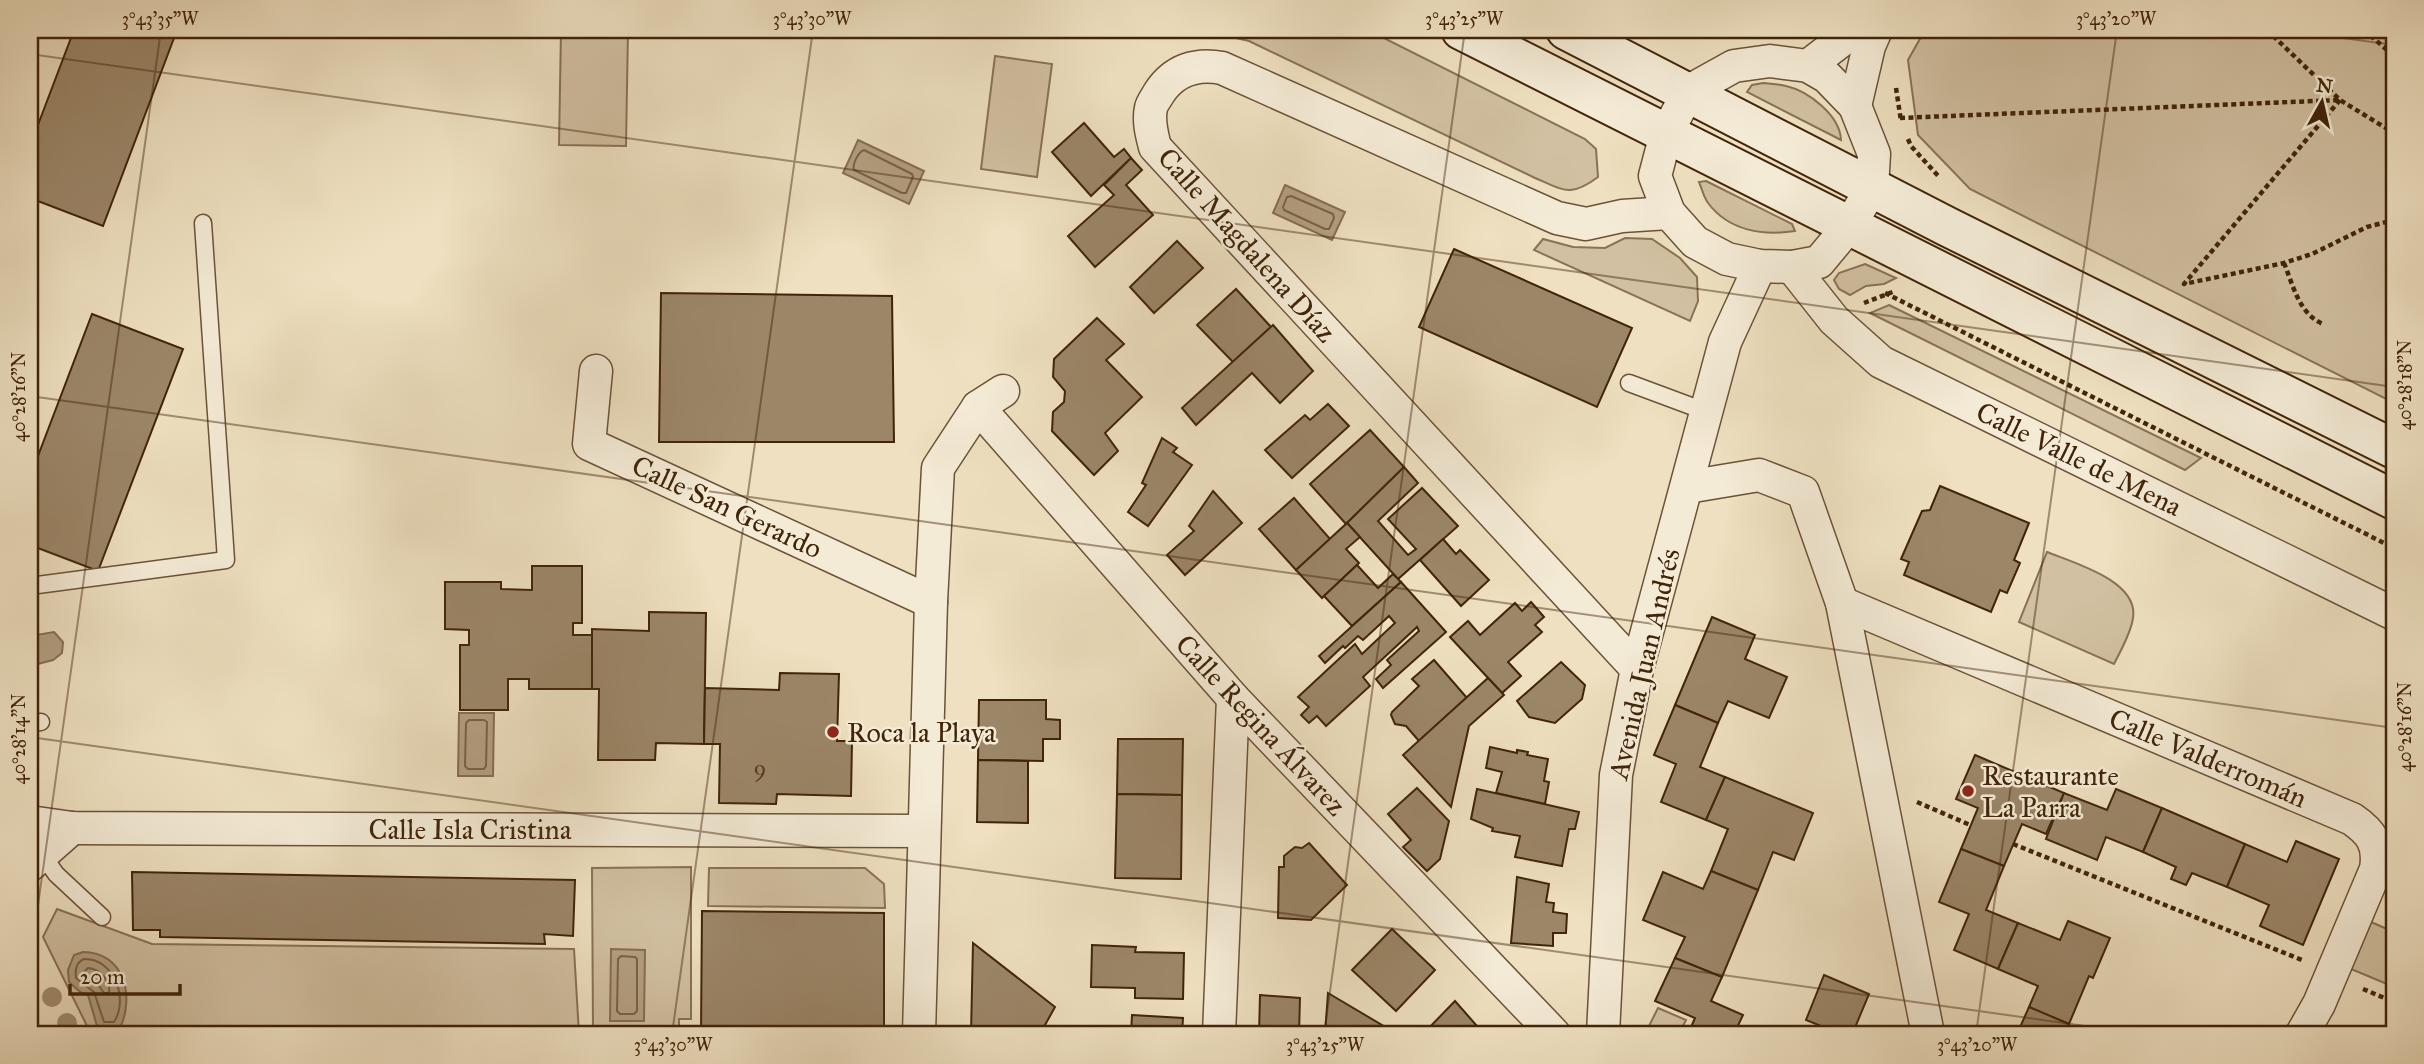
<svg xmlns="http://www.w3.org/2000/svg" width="2424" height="1064" font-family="'IM FELL Great Primer',serif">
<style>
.green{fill:#d1c0a1;stroke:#897255;stroke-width:2}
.water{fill:#b3a082;stroke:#856e52;stroke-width:2}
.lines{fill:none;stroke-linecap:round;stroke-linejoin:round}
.shore{stroke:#7a6246;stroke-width:2}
.building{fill:#9b8668;stroke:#412409;stroke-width:2}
.service-casing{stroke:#6c5337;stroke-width:19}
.minor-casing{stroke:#6c5337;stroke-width:35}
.secondary-casing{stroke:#412409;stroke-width:42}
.path{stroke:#412409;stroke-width:4.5;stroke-dasharray:5 3.5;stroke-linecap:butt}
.service{stroke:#f4ebd6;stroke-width:16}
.minor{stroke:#f4ebd6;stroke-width:32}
.secondary{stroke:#f4ebd6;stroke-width:38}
.tree{fill:#a38e70}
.ticks{fill:none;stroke:#412409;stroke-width:2;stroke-opacity:0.45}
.poi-dot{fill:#8f2418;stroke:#f4ebd6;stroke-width:2.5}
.labels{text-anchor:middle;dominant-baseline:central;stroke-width:5;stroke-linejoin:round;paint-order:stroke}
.number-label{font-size:24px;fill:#583c21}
.street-label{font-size:28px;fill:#412409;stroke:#f4ebd6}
.poi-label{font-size:28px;fill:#412409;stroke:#f4ebd6;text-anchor:start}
.neatline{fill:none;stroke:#412409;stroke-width:2.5}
.ticks-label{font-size:18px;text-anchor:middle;fill:#412409}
</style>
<rect width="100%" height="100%" fill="#eee0c0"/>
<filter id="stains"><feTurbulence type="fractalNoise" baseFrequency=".00286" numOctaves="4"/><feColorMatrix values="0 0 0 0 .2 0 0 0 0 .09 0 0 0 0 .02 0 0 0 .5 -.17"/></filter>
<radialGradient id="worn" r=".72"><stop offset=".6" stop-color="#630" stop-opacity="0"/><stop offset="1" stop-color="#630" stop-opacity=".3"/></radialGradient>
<g class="green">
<path d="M561 30H628L626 146 559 145Z"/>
<path d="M1221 30H1368L1585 139 1596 149 1598 177C1570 198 1564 190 1535 178L1249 41 1222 35Z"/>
<path d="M1925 30H2394V403L1970 189 1918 135 1908 60Z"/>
<path d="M995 56 1052 64 1037 177 981 169Z"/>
<path d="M1763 83C1771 84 1779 84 1786 86 1808 91 1840 115 1841 140L1747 92 1752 85Z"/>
<path d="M1706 181 1792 224 1795 231C1763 236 1729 231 1708 203 1704 198 1702 189 1699 182Z"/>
<path d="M1625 238 1652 239 1680 258 1697 277 1698 301 1690 321 1534 250 1543 239 1573 247 1605 248Z"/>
<path d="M1865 264 1896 278 1884 284 1866 286 1850 295 1839 289 1834 280 1839 273Z"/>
<path d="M1889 305 2201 458 2185 470 1870 313Z"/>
<path d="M2047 552C2074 563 2139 581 2133 618 2131 633 2121 650 2114 664L2019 622Z"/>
<path d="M691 867V1019H679V1034H618V1029L593 1030 592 868Z"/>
<path d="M709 868H865L884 884 885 908 708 906Z"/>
<path d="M57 909 152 944 574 949 579 1034H91L43 937Z"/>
<path d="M2371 922 2394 932V987L2351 969Z"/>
<path d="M1658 1008 1686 1020 1679 1034H1645Z"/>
</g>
<g class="water">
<path d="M858 140 924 171 909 204 843 173Z"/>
<path d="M1285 185 1345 212 1332 240 1273 213Z"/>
<path d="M54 632 63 642 62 653 53 660 30 666V636Z"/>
<path d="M459 713H494L493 776H458Z"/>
<path d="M611 949 645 950 644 1021H610Z"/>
<path d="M83 952C124 952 135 996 120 1028L104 1031 97 1026 88 995 80 992 69 982 68 970 74 955Z"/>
</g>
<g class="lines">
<g class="shore">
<path d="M864 150 912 174 913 177 906 193H902L854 170C852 165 858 152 864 150Z"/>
<path d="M1291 196 1333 214 1334 218 1329 229H1325L1284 210 1283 207 1287 197Z"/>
<path d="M469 720H484L487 722 486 766 484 769H468L465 766 466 723Z"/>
<path d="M621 956 635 957 637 959V1011L634 1014H620L617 1011 618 959Z"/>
<path d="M84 959C114 958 129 999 114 1022H104L94 992 76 978C75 971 76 962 84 959Z"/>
<path d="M88 968C100 969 111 981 109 993H104L97 983 85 975 84 972Z"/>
</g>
</g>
<g class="building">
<path d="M74 30H177L103 226 30 198V146Z"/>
<path d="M1084 123 1114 157 1124 149 1131 158 1091 196 1052 152Z"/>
<path d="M1131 158 1142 170 1126 185 1153 215 1095 267 1068 236 1114 195 1104 185Z"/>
<path d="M1177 241 1203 268 1154 313 1130 287Z"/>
<path d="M1454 249 1632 328 1597 407 1419 327Z"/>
<path d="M1236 289 1271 327 1233 362 1197 325Z"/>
<path d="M661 293 892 296 894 442H659Z"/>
<path d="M92 314 183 349 98 571 30 545V477Z"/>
<path d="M1097 318 1124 344 1106 360 1142 397 1105 433 1118 451 1094 475 1052 431 1053 412 1064 402 1065 391 1053 377 1054 359Z"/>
<path d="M1273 325 1313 371 1280 403 1252 373 1196 425 1182 408Z"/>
<path d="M1328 404 1349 426 1292 478 1265 450 1305 415 1310 420Z"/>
<path d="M1370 430 1404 467 1346 524 1310 484Z"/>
<path d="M1162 438 1177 448 1173 452 1192 465 1148 526 1128 512 1146 485 1142 483Z"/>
<path d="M1404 467 1418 483 1378 521 1408 555 1416 549 1388 519 1422 488 1458 526 1398 579 1347 523Z"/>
<path d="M1940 486 2029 523 2014 560 2020 563 2007 593 2000 590 1991 612 1904 575 1909 562 1901 559 1922 511 1930 510Z"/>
<path d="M1213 491 1242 523 1185 575 1167 555 1194 531 1189 526Z"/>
<path d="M1294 498 1330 539 1296 570 1259 529Z"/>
<path d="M1347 523 1360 537 1346 549 1359 563 1322 598 1296 570Z"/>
<path d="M1443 539 1456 554 1460 550 1489 580 1461 606 1420 560Z"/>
<path d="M1357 565 1378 588 1393 574 1401 582 1352 626 1324 596Z"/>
<path d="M532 566H582V623H573V635H592V689H529V679H508V710H460V645H469V630L445 629V582H501V589L532 590Z"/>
<path d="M1401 582 1446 632 1383 688 1376 679 1391 665 1387 660 1419 631 1417 627 1363 677 1370 686 1326 726 1317 716 1309 723 1301 715 1309 707 1298 697 1355 644 1362 654 1395 623 1389 616 1363 640 1358 636 1345 648 1343 646 1325 663 1319 656Z"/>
<path d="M1531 602 1544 617 1535 625 1542 632 1508 662 1521 676 1502 693 1450 637 1468 621 1480 635 1515 603 1522 611Z"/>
<path d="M649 612 706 613 704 744 656 743 655 760H598L599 689H592V629L649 631Z"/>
<path d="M1712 617 1755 635 1745 659 1787 677 1769 718 1728 701 1718 723 1675 705Z"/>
<path d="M1434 660 1467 698 1419 741 1406 726 1395 724 1391 715 1392 712 1419 686 1412 679Z"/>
<path d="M1561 662 1585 685 1582 699 1555 723 1529 717 1517 701Z"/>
<path d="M780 673 839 674 837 741H852L851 796 777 794 776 804 719 803 720 744H704L705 688 779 690Z"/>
<path d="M1488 678 1504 695 1469 726 1451 807 1403 755Z"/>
<path d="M979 700H1046V719L1060 720V739H1043V761L978 760Z"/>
<path d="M1675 705 1718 723 1700 767 1725 777 1706 820 1661 802 1676 764 1654 755Z"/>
<path d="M1118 739H1183L1182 795 1117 794Z"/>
<path d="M1490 747 1517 753V750L1528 752 1527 755 1548 759 1544 781 1549 782 1545 804 1496 793 1502 772 1486 768Z"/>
<path d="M1975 755 2064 793 2046 834 2022 824 2004 866 1961 849 1978 808 1956 799Z"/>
<path d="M978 760 1028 761V823L977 822Z"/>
<path d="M1725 777 1813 813 1794 860 1773 852 1758 890 1711 871 1728 829 1706 820Z"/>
<path d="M1417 788 1449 821 1440 859 1427 871 1403 847 1411 840 1388 814Z"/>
<path d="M1477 789 1579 812 1575 829H1569L1562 866 1515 857 1520 836 1492 831 1493 828 1471 819Z"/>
<path d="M2116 789 2162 808 2143 852 2106 837 2097 860 2046 839 2064 793 2107 810Z"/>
<path d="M1117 794 1182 795 1181 879 1115 878Z"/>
<path d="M2162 808 2245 844 2227 887 2192 873 2186 885 2171 879 2176 867 2143 852Z"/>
<path d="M2296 841 2339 859 2303 945 2260 926 2269 905 2227 887 2245 844 2287 862Z"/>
<path d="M1309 843 1347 885 1311 920 1278 918 1279 867H1284V856L1295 847 1302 848Z"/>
<path d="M1961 849 2004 866 1986 910 2018 923 1998 969 1954 950 1969 914 1939 902Z"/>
<path d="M2394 865V884L2387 881Z"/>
<path d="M1711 871 1758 890 1722 977 1675 958 1685 937 1643 920 1663 872 1703 889Z"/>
<path d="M132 872 575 880 573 936 544 934 545 944 160 937V930H133Z"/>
<path d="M1517 877 1549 884 1546 902 1554 903 1553 912 1567 914 1566 933H1553V946L1511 943Z"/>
<path d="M702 911 884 913V1034H701Z"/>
<path d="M2068 921 2110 938 2093 978 2089 976 2069 1024 2029 1007 2038 986 1998 969 2018 923 2060 940Z"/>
<path d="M1392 929 1435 970 1396 1011 1352 970Z"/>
<path d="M973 943 1055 1007 1040 1034H971Z"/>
<path d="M1092 945 1136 947 1135 952 1184 953 1183 999 1135 998V988L1091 987Z"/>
<path d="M1675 958 1722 977 1711 1001 1743 1015 1734 1034H1688L1695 1018 1655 1001Z"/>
<path d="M1824 975 1869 994 1854 1030 1865 1034H1823L1826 1028 1806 1020Z"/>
<path d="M1328 993 1387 1028 1382 1034H1325Z"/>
<path d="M1260 995 1300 998 1299 1034H1259Z"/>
<path d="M1455 1001 1484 1034H1423Z"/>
<path d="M2029 1007 2069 1024 2064 1034H2017Z"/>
<path d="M1132 1015 1183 1018 1182 1034H1131Z"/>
</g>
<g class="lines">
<defs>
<g id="service">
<path d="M1629 383 1707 412"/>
<path d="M30 586 226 560 203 223"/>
<path d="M30 723 41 722"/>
<path d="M42 854 56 874 102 917"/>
</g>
<g id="minor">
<path d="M1770 61 1808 66 1827 77 1855 106 1874 154 1872 188 1849 226 1819 262 1792 267 1760 266 1727 259 1695 242 1669 213 1655 176 1666 134 1689 91 1734 66Z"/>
<path d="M1808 66 1855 30"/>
<path d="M1855 106 1869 46 1876 30"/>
<path d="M1792 267 1834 320 1881 362 2394 614"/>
<path d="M596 371 589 444 931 602"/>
<path d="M978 407 1233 698 1554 1034"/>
<path d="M1687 487 1759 475 1803 492 1842 603 1928 1034"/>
<path d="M1842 603 2352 819C2371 832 2380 844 2376 869L2319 1004 2302 1034"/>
<path d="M1637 669 1155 147C1152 135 1148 121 1151 108 1152 103 1157 97 1159 93 1174 70 1196 63 1222 68L1557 218 1586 224 1622 216 1669 213"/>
<path d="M30 822 72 828 923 831"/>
<path d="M30 865 72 828"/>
<path d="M919 1034 931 602 938 468 978 407 1003 391"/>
<path d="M1219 1034 1233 698"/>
<path d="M1603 1034 1616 775 1637 669 1725 342 1760 266"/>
</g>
<g id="secondary">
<path d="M1461 30 2394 500"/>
<path d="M1566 30 1948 227 2394 449"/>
</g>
</defs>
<use href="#service" class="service-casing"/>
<use href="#minor" class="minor-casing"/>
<use href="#secondary" class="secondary-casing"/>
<g class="path">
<path d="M2267 30 2340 100 2394 133"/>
<path d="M2364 30 2394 56"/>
<path d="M1896 88 1901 121"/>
<path d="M2340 100 2184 284 2284 263 2312 254 2367 227 2394 220"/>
<path d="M1900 118 2339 100"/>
<path d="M1908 139 1911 146 1940 178"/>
<path d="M2284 263C2293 285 2299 314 2323 324"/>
<path d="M1885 293 2394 548"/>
<path d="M1864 303 1895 291"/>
<path d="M1917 802 1970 825"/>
<path d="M2013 844 2302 960"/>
<path d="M2363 989 2394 1002"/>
</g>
<use href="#service" class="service"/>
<use href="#minor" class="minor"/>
<use href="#secondary" class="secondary"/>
</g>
<g class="tree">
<circle cx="52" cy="997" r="10"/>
<circle cx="67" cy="1023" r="10"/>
</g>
<path class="ticks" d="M2285 30 2394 45M30 54 2394 387M30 396 2394 728M30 737 2142 1034M30 962 161 30M672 1034 813 30M1324 1034 1465 30M1976 1034 2117 30"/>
<g class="poi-dot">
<circle cx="833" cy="732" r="7"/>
<circle cx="1968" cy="791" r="7"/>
</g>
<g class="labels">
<g class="number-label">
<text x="760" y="768">9</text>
</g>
<g class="street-label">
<text transform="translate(1247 245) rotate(48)">Calle Magdalena Díaz</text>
<text transform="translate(2079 459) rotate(26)">Calle Valle de Mena</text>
<text transform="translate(727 507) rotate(25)">Calle San Gerardo</text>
<text transform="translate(1644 664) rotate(-77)">Avenida Juan Andrés</text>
<text transform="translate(1261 725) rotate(47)">Calle Regina Álvarez</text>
<text transform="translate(2208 758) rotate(23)">Calle Valderromán</text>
<text x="470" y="829">Calle Isla Cristina</text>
</g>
<g class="poi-label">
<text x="847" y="732">Roca la Playa</text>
<text x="1982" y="775">Restaurante<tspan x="1982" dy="32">La Parra</tspan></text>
</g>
</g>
<rect width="2424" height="1064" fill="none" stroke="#eee0c0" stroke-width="77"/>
<g transform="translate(2322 102) rotate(8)" stroke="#f4ebd6" stroke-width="5" paint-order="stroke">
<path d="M0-5L12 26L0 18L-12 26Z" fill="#412409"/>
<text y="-10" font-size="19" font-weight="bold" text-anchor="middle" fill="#412409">N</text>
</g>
<path d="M70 984v10h110v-10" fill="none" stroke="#412409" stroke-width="3.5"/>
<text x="80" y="984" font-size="21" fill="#412409" stroke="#f4ebd6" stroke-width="5" paint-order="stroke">20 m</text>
<rect x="38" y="38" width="2348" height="988" class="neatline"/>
<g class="ticks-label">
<text x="160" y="25">3°43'35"W</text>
<text x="812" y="25">3°43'30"W</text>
<text x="1464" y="25">3°43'25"W</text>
<text x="2116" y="25">3°43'20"W</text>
<text transform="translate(2405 385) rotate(-90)" y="6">40°28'18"N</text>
<text transform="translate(19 397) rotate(-90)" y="6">40°28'16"N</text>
<text transform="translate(2405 727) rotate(-90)" y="6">40°28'16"N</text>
<text transform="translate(19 739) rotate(-90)" y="6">40°28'14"N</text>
<text x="673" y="1051">3°43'30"W</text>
<text x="1325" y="1051">3°43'25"W</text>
<text x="1977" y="1051">3°43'20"W</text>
</g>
<rect width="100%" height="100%" filter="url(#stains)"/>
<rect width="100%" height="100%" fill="url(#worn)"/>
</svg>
